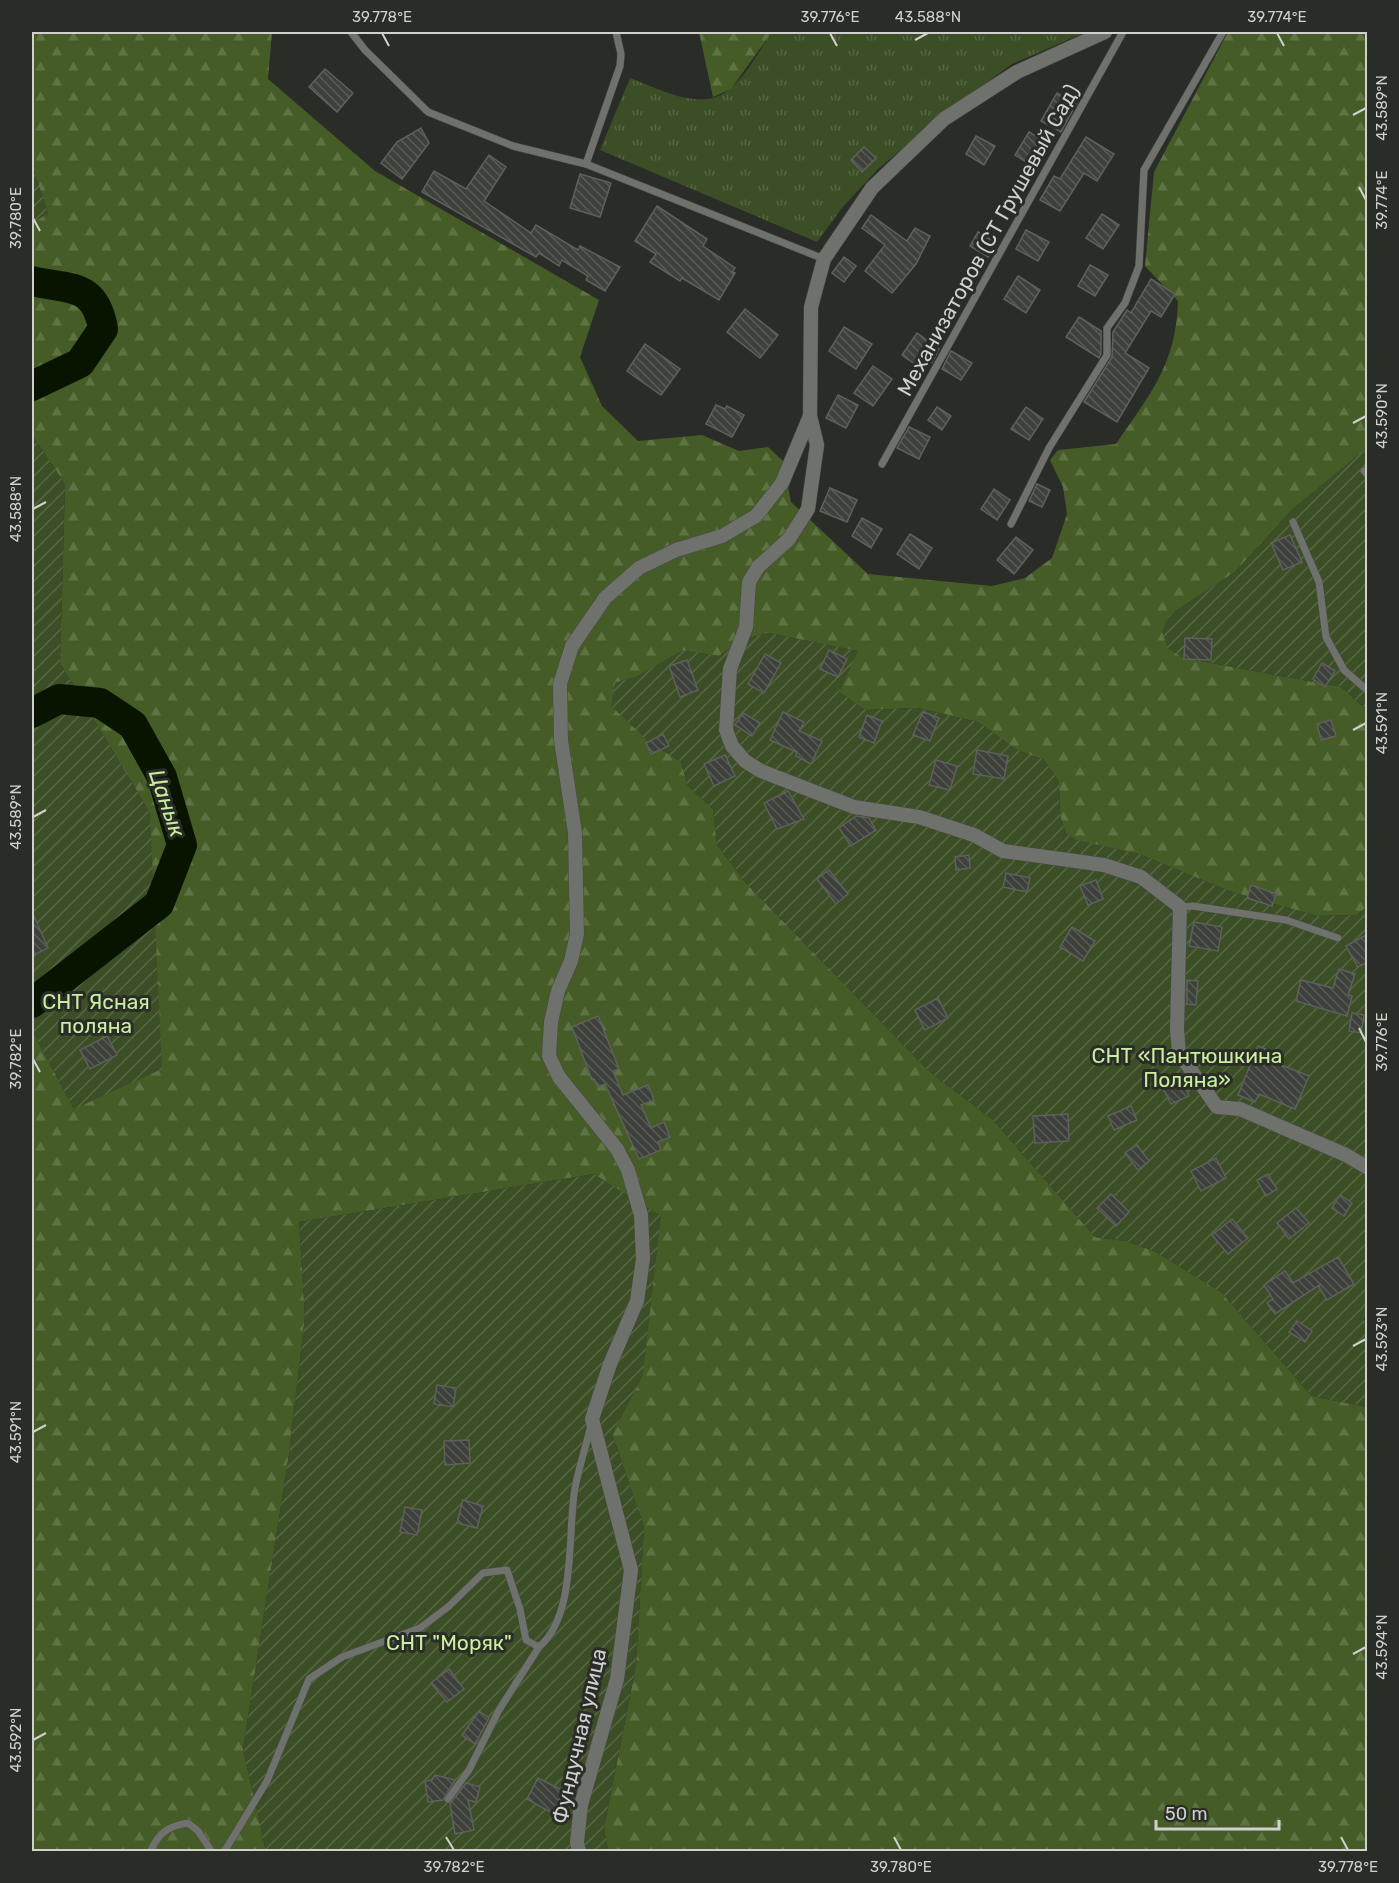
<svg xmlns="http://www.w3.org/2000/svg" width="1399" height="1883" font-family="Rubik,sans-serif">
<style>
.grass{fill:url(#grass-tufts)}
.forest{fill:url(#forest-firs)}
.garden{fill:url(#garden-furrows)}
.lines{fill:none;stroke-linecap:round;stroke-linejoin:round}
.river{stroke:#091400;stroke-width:30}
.building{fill:url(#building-back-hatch);stroke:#5e615c;stroke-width:1.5}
.service-casing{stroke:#484a46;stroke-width:8}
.minor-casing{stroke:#484a46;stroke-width:15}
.service{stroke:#6e716c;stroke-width:7}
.minor{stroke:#6e716c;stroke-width:14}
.ticks{fill:none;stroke:#d0d1cf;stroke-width:2}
.labels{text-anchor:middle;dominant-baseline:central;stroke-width:6;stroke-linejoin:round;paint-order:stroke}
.street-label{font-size:21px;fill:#d0d1cf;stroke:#2a2c28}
.park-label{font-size:21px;fill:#caef9e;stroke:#2a2c28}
.water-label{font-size:22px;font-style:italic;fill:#c7ec9b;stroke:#2a2c28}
.neatline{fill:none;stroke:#d0d1cf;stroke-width:2}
.ticks-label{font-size:15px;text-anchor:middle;fill:#d0d1cf}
</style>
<defs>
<pattern id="grass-tufts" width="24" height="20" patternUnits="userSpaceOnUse" patternTransform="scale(1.5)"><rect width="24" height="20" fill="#3c4e25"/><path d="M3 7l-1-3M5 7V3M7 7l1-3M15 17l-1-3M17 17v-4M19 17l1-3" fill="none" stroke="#576644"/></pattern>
<pattern id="forest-firs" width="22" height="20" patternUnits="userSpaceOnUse" patternTransform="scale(1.5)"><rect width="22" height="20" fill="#455c26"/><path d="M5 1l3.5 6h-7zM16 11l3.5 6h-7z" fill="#5f7244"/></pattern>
<pattern id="garden-furrows" width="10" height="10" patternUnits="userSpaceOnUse" patternTransform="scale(1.5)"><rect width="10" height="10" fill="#3c4e25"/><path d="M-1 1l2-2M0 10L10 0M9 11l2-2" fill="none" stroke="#576644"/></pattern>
<pattern id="building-back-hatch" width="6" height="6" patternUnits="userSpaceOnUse" patternTransform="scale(1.5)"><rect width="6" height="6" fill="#3e403b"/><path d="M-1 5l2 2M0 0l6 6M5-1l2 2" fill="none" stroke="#595b56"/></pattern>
</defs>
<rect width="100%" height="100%" fill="#2a2c28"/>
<path class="grass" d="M772 32H1086L1012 64 940 117 878 169 842 208 817 242 600 150 630 78C660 89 703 114 731 88 746 76 761 48 772 32Z"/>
<g class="forest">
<path d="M32 32H272L268 79 375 171 599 300 580 357 602 406 638 441 702 435 739 451 768 447 783 461 791 502 868 574 992 586 1025 578 1052 558 1067 514 1063 487 1050 460 1058 450 1116 444C1150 394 1176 365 1178 301L1145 266 1154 172 1228 32H1367V448L1292 510 1235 572 1168 616 1184 658 1341 687 1367 710V907L1357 915 1317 916 1229 891 1139 854 1076 841 1066 833 1060 816 1059 782 1044 760 1017 750 978 722 918 708 865 710 839 692 857 651 769 633 744 639 719 656 683 651 636 677 615 683 648 741 681 762 688 786 713 809 717 845 745 882 930 1072 993 1120 1095 1237 1126 1241 1154 1251 1221 1292 1312 1396 1367 1407V1851H608L604 1828 636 1665 644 1527 612 1434 643 1374 594 1174 299 1222 305 1316 289 1454 243 1749 266 1851H32V1030L74 1109 150 813 60 663 65 484 32 435V223L48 213 32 166Z"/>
<path d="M699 32H772L731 89 713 97Z"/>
</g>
<g class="garden">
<path d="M32 166 48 213 32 223Z"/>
<path d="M32 435 65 484 60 663 150 813 162 1069 74 1109 32 1030Z"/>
<path d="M1367 448V710L1341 687 1184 658 1168 649 1162 632 1168 616 1235 572 1292 510Z"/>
<path d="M769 633 858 651 839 692 865 710 918 708 978 722 1017 750 1044 760 1059 782 1060 816 1066 833 1076 840 1139 854 1229 891 1317 916 1357 915 1367 907 1368 1309 1364 1319 1368 1330 1367 1407 1312 1396 1221 1292 1154 1251 1126 1241 1095 1237 993 1120 930 1072 745 882 717 845 713 809 688 786 681 762 648 741 611 706 615 683 636 677 683 650 719 656 744 639Z"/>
<path d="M594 1174 661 1216 643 1374 612 1434 644 1527 636 1665 604 1828 608 1851H266L243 1749 289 1454 305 1316 299 1222Z"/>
</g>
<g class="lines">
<g class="river">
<path d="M32 281C68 290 95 281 103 329L80 363 32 386"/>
<path d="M32 713 59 699 100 703 133 725 162 777 182 845 159 904 32 1003"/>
</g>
</g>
<g class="building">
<path d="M325 69 353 93 337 112 309 87Z"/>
<path d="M1057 93 1076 104 1061 132 1041 121Z"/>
<path d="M421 128 429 143 402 179 381 163 397 142Z"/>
<path d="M1029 132 1041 139 1036 148 1043 152 1034 167 1015 155Z"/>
<path d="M976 136 995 146 984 165 966 154Z"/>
<path d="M1086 137 1114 154 1097 181 1084 173 1060 211 1040 200 1054 176 1060 179Z"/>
<path d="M864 147 876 158 862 172 851 160Z"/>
<path d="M489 155 506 167 484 201 531 233 536 225 578 250 580 246 620 267 605 291 586 280 588 276 562 260 559 266 539 253 536 257 422 192 434 171 466 189Z"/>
<path d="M580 174 611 183 600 217 570 208Z"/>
<path d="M657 206 707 239 703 246 735 268 732 272 735 273 719 300 682 278 680 281 650 262 656 254 635 241Z"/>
<path d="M1102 214 1119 225 1103 249 1086 238Z"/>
<path d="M871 215 907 241 915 228 930 236 916 264 892 293 865 271 885 245 862 228Z"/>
<path d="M1026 230 1049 242 1038 261 1016 249Z"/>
<path d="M978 232 997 243 988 257 970 246Z"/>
<path d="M844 257 856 266 844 282 832 273Z"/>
<path d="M1090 265 1108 275 1095 296 1078 286Z"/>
<path d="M1018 276 1040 290 1026 313 1004 299Z"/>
<path d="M1151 279 1175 294 1161 317 1151 311 1125 353 1149 368 1117 422 1084 402 1112 357 1113 332 1127 310 1131 313Z"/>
<path d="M745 309 778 335 760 358 727 332Z"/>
<path d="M1079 317 1101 331V353L1099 358 1066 337Z"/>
<path d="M844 327 872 344 856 369 829 351Z"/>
<path d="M917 333 939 349 932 363 925 358 919 367 902 355Z"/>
<path d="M645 344 680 369 661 395 627 371Z"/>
<path d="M951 351 972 363 961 380 942 369Z"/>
<path d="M873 366 892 379 873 406 854 393Z"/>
<path d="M838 395 858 405 846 428 826 418Z"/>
<path d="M716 405 725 409 727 406 744 415 732 437 706 424Z"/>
<path d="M937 407 951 416 942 430 928 420Z"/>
<path d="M1026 407 1043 419 1029 440 1011 429Z"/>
<path d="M909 427 930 437 919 459 897 448Z"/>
<path d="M1037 484 1050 490 1042 507 1029 501Z"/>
<path d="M830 488 857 500 847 522 820 511Z"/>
<path d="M994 489 1010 500 997 520 981 509Z"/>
<path d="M862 518 882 529 871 548 852 536Z"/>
<path d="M910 534 932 548 919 569 897 554Z"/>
<path d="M1290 535 1302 562 1283 570 1271 543Z"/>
<path d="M1016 537 1033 550 1014 574 997 560Z"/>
<path d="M1185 638 1212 639 1211 660 1184 659Z"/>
<path d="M829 650 847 659 838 677 820 669Z"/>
<path d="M765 654 781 663 764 693 748 684Z"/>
<path d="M687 660 698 690 680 697 669 666Z"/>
<path d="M1322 663 1335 671 1325 687 1313 679Z"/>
<path d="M783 712 804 722 799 731 822 741 811 764 796 756 797 752 770 740Z"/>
<path d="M923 712 939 718 930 741 913 735Z"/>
<path d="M743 713 760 723 752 736 735 725Z"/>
<path d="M867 715 882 721 874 743 859 737Z"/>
<path d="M1331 720 1336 736 1321 740 1317 724Z"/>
<path d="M663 734 669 746 651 754 646 743Z"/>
<path d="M977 750 1008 756 1004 779 973 774Z"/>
<path d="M725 755 735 776 714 786 704 764Z"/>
<path d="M936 760 957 766 950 790 929 785Z"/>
<path d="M788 791 804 819 777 829 764 803Z"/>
<path d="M856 816 869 818 876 830 851 846 839 828Z"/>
<path d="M969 855 970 868 956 870 955 857Z"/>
<path d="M829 870 848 894 836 904 817 879Z"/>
<path d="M1006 873 1030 878 1027 892 1003 887Z"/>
<path d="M1096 880 1103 899 1088 905 1080 886Z"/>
<path d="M1251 885 1276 894 1272 906 1247 898Z"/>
<path d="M32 912 48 948 32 956Z"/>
<path d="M1194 922 1222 927 1218 951 1189 946Z"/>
<path d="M1072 927 1095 941 1083 961 1060 947Z"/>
<path d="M1368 934V962L1358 967 1346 946Z"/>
<path d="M1339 969 1355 974 1348 995 1352 996 1347 1016 1296 1001 1301 980 1333 988Z"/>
<path d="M1187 980 1198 981 1196 1005 1187 1004Z"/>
<path d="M938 998 948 1018 925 1030 915 1010Z"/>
<path d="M1352 1013 1364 1015 1361 1033 1349 1031Z"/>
<path d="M598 1016 619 1069 613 1071 623 1095 648 1085 654 1100 641 1105 651 1128 664 1122 670 1137 658 1142 661 1150 639 1159 605 1084 598 1087 594 1079 592 1080 572 1027Z"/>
<path d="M107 1036 117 1055 90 1069 80 1050Z"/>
<path d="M1258 1046 1275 1053 1271 1061 1309 1076 1295 1109 1259 1094 1255 1102 1238 1095Z"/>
<path d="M1181 1079 1189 1096 1171 1104 1163 1088Z"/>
<path d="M1131 1106 1137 1120 1114 1130 1108 1116Z"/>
<path d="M1068 1114 1069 1141 1035 1143 1033 1116Z"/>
<path d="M1137 1145 1149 1161 1138 1170 1125 1153Z"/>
<path d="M1216 1158 1226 1178 1201 1191 1191 1171Z"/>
<path d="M1268 1174 1277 1189 1266 1196 1257 1180Z"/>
<path d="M1111 1194 1129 1212 1116 1226 1097 1208Z"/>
<path d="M1340 1195 1352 1203 1344 1216 1332 1208Z"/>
<path d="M1296 1208 1309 1223 1289 1239 1277 1223Z"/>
<path d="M1232 1219 1248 1238 1228 1254 1212 1235Z"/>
<path d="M1338 1257 1354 1284 1327 1300 1319 1287 1321 1284 1275 1314 1267 1303 1273 1299 1264 1285 1285 1271 1293 1283Z"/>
<path d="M1297 1321 1312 1331 1305 1342 1289 1332Z"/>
<path d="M437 1385 456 1388 453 1407 434 1404Z"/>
<path d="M469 1440 470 1463 445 1465 444 1441Z"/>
<path d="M463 1500 483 1506 477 1528 457 1523Z"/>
<path d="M405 1507 422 1510 417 1535 400 1532Z"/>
<path d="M449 1669 464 1689 447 1702 431 1683Z"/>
<path d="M479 1711 489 1718 475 1744 462 1735Z"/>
<path d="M435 1775 455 1780 443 1800 428 1802 425 1781 432 1780Z"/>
<path d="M538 1778 564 1791 552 1813 527 1799Z"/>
<path d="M466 1783 480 1787 476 1802 468 1800 474 1830 455 1834 450 1804Z"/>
</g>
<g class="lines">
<defs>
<g id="service">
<path d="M351 32 365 50 428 112 513 146 586 164 824 259"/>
<path d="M586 164 620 66 621 54 616 32"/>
<path d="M882 464 1123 32"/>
<path d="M1364 471 1368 475"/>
<path d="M1293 522 1319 582 1326 637 1344 670 1368 691"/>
<path d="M1011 524 1049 448 1107 355V328L1125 303 1139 266 1144 170 1223 32"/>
<path d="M1180 907 1193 906 1286 920 1338 938"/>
<path d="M448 1799 469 1770 499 1710 539 1647"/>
<path d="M150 1852C158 1834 167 1826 188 1823L198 1831 212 1852"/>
<path d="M224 1852 267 1781 309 1679 342 1657 420 1628 448 1607 483 1573 507 1570 520 1609 526 1640 539 1647C577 1615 567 1533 575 1488 579 1467 586 1446 591 1425"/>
</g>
<g id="minor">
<path d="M1105 32 1017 72 944 119 872 188 824 259 811 307 810 416 817 445 808 509 789 539 758 567 749 582 746 627 730 669 726 730 732 746 745 761 761 771 854 807 919 817 974 835 1003 851 1104 865 1141 877 1180 907 1177 1029 1179 1053 1217 1107 1240 1109 1346 1155 1368 1168"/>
<path d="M579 1852 577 1842 581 1805 617 1679 631 1570 592 1419 610 1364 637 1301 643 1259 641 1215 628 1170 617 1149 559 1077 549 1056 551 1022 558 991 571 961 577 934 575 833 561 740 560 684 572 646 605 598 639 568 676 550 722 536 756 516 782 483 810 416"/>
</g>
</defs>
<use href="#service" class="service-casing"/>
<use href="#minor" class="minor-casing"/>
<use href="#service" class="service"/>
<use href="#minor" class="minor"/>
</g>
<path class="ticks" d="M382 33 389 46M830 33 837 46M1277 33 1284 46M915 40 928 33M1353 115 1366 108M1359 187 1366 200M33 218 40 231M1353 423 1366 416M33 509 46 502M1353 730 1366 723M33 817 46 810M1359 1028 1366 1042M33 1059 40 1072M1353 1346 1366 1339M33 1432 46 1425M1353 1654 1366 1647M33 1740 46 1733M446 1837 454 1850M894 1837 901 1850M1341 1837 1348 1850"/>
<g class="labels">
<g class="street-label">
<text transform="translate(988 240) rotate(-61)">Механизаторов (СТ Грушевый Сад)</text>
<text transform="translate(579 1736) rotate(-77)">Фундучная улица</text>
</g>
<g class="park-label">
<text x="96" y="1001">СНТ Ясная<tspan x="96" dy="24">поляна</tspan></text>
<text x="1187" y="1055">СНТ «Пантюшкина<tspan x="1187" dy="24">Поляна»</tspan></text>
<text x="449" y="1642">СНТ "Моряк"</text>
</g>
<g class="water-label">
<text transform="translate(167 803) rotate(71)">Цанык</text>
</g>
</g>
<rect width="1399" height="1883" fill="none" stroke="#2a2c28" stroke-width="66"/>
<path d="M1156 1820v9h123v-9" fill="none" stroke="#d0d1cf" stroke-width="3"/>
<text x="1165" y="1820" font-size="18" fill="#d0d1cf" stroke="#2a2c28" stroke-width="4.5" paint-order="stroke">50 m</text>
<rect x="33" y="33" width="1333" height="1817" class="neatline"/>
<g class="ticks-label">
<text x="382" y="22">39.778°E</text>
<text x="830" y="22">39.776°E</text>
<text x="928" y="22">43.588°N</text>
<text x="1277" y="22">39.774°E</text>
<text transform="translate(1382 108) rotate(-90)" y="5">43.589°N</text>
<text transform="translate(1382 200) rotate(-90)" y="5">39.774°E</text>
<text transform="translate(16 218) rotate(-90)" y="5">39.780°E</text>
<text transform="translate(1382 416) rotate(-90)" y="5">43.590°N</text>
<text transform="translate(16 509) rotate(-90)" y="5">43.588°N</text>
<text transform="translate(1382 723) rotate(-90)" y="5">43.591°N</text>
<text transform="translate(16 817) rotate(-90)" y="5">43.589°N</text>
<text transform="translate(1382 1042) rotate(-90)" y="5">39.776°E</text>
<text transform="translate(16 1059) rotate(-90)" y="5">39.782°E</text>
<text transform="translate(1382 1339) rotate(-90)" y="5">43.593°N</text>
<text transform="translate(16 1432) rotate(-90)" y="5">43.591°N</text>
<text transform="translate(1382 1647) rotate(-90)" y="5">43.594°N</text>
<text transform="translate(16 1740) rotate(-90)" y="5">43.592°N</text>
<text x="454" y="1872">39.782°E</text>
<text x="901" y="1872">39.780°E</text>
<text x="1348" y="1872">39.778°E</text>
</g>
</svg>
